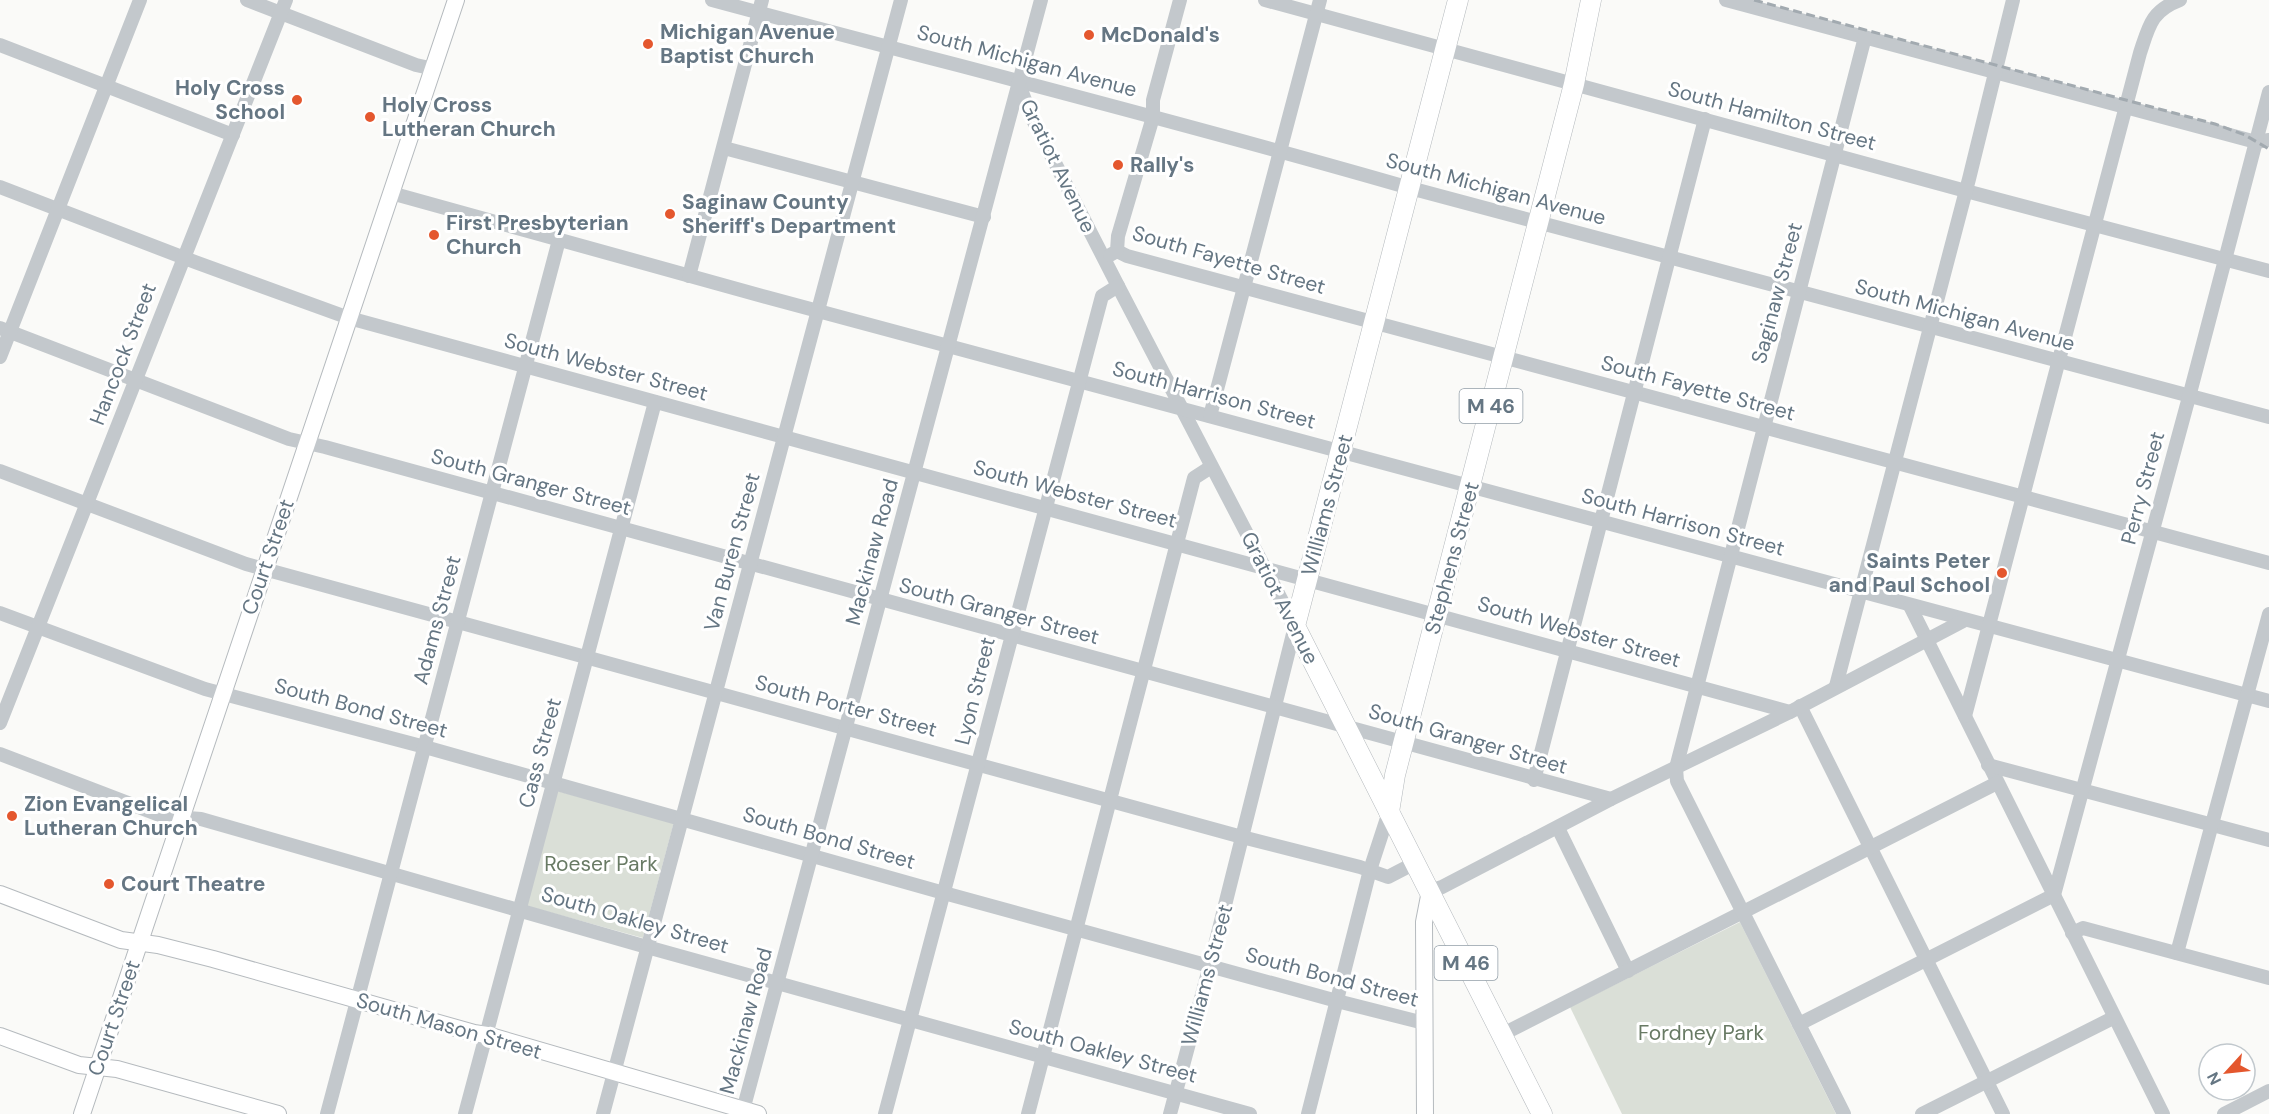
<svg xmlns="http://www.w3.org/2000/svg" width="2269" height="1114" font-family="'DM Sans',sans-serif">
<style>
.green{fill:#dadfd7}
.lines{fill:none;stroke-linecap:round;stroke-linejoin:round}
.major-casing{stroke:#b5babe;stroke-width:18}
.highway-casing{stroke:#b4b9bd;stroke-width:21}
.minor{stroke:#c3c8cc;stroke-width:14}
.major{stroke:#fff;stroke-width:16}
.highway{stroke:#fff;stroke-width:20}
.rail{stroke:#a2aab0;stroke-width:3;stroke-dasharray:9 4.5;stroke-linecap:butt}
.poi-dot{fill:#e4572e;stroke:#fff;stroke-width:2}
.labels{text-anchor:middle;dominant-baseline:central;stroke-width:6;stroke-linejoin:round;paint-order:stroke}
.shield{fill:#fff;stroke:#939fa8;stroke-width:1.5}
.shield-label{font-size:20px;font-weight:bold;fill:#657683}
.poi-label{font-size:21px;font-weight:bold;fill:#657683;stroke:#fff;text-anchor:start}
.street-label{font-size:21px;fill:#657683;stroke:#fff}
.park-label{font-size:21px;fill:#687a64;stroke:#fff}
</style>
<rect width="100%" height="100%" fill="#fafaf8"/>
<g class="green">
<path d="M557 791 674 822 643 938 527 906Z"/>
<path d="M1740 922 1836 1114H1622L1570 1007Z"/>
</g>
<g class="lines">
<defs>
<g id="major">
<path d="M0 894 121 940 158 945 213 959 474 1033 487 1035 758 1114"/>
<path d="M0 1036 79 1065 117 1069 278 1114"/>
<path d="M82 1114 456 0"/>
<path d="M1425 1114 1424 922 1430 891"/>
</g>
<g id="highway">
<path d="M1458 0 1295 626 1542 1114"/>
<path d="M1389 812 1395 775 1574 84 1591 0"/>
</g>
</defs>
<use href="#major" class="major-casing"/>
<use href="#highway" class="highway-casing"/>
<g class="minor">
<path d="M247 0 416 65 434 69"/>
<path d="M712 0C945 63 1179 121 1410 188L2269 417"/>
<path d="M1265 0 1966 191 2269 271"/>
<path d="M1726 0 2256 142 2269 140"/>
<path d="M0 45 233 135"/>
<path d="M1018 82 1032 118 1118 286 1295 626 1210 965 1170 1114"/>
<path d="M724 148 984 217"/>
<path d="M0 187 195 262 349 318 1790 712"/>
<path d="M391 193 766 297 2269 701"/>
<path d="M1117 251 1127 256 2269 563"/>
<path d="M1110 255 1117 251 1118 236 1153 117V100L1180 0"/>
<path d="M689 276 762 0"/>
<path d="M0 328 289 439 325 447 1611 799"/>
<path d="M0 357 140 0"/>
<path d="M1210 416 1320 0"/>
<path d="M0 471 246 564 1242 837 1360 867 1388 877 1415 863"/>
<path d="M1910 606 2163 1114"/>
<path d="M0 613 205 689 425 747 944 893 1337 1001 1424 1023"/>
<path d="M1836 686 1969 179 2013 0"/>
<path d="M1800 706 2003 1114"/>
<path d="M1965 716 2140 53C2149 26 2151 11 2180 0"/>
<path d="M0 723 286 0"/>
<path d="M0 754 162 816 201 819 647 947 1250 1114"/>
<path d="M1988 765 2269 840"/>
<path d="M1534 780 1705 119"/>
<path d="M1558 828 1628 971"/>
<path d="M1430 891 1442 887 1611 799 1790 712 1963 621"/>
<path d="M2072 933 2083 928 2269 978"/>
<path d="M2177 953 2269 614"/>
<path d="M1799 1024 2054 895 2189 397 2269 92"/>
<path d="M1503 1034 1997 783"/>
<path d="M327 1114 559 240"/>
<path d="M465 1114 655 402"/>
<path d="M603 1114 901 0"/>
<path d="M742 1114 1041 0"/>
<path d="M885 1114 1102 296 1118 286"/>
<path d="M1028 1114 1194 478 1211 467"/>
<path d="M1308 1114 1370 870 1389 812"/>
<path d="M1844 1114 1677 781 1676 768 1865 37"/>
<path d="M1922 1114 2113 1018"/>
<path d="M2224 1114 2269 1091"/>
</g>
<use href="#major" class="major"/>
<use href="#highway" class="highway"/>
<path class="rail" d="M1754 0 2215 124 2245 135 2269 149"/>
</g>
<g class="poi-dot">
<circle cx="1089" cy="35" r="6"/>
<circle cx="648" cy="44" r="6"/>
<circle cx="297" cy="100" r="6"/>
<circle cx="370" cy="117" r="6"/>
<circle cx="1118" cy="165" r="6"/>
<circle cx="670" cy="214" r="6"/>
<circle cx="434" cy="235" r="6"/>
<circle cx="2002" cy="573" r="6"/>
<circle cx="12" cy="816" r="6"/>
<circle cx="109" cy="884" r="6"/>
</g>
<g class="labels">
<g class="shield">
<rect x="1459.5" y="389" width="63" height="34" rx="4.5"/>
<rect x="1434.5" y="946" width="63" height="34" rx="4.5"/>
</g>
<g class="shield-label">
<text x="1491" y="406">M 46</text>
<text x="1466" y="963">M 46</text>
</g>
<g class="poi-label">
<text x="660" y="32">Michigan Avenue<tspan x="660" dy="24">Baptist Church</tspan></text>
<text x="1101" y="35">McDonald's</text>
<text x="285" y="88" text-anchor="end">Holy Cross<tspan x="285" dy="24">School</tspan></text>
<text x="382" y="105">Holy Cross<tspan x="382" dy="24">Lutheran Church</tspan></text>
<text x="1130" y="165">Rally's</text>
<text x="682" y="202">Saginaw County<tspan x="682" dy="24">Sheriff's Department</tspan></text>
<text x="446" y="223">First Presbyterian<tspan x="446" dy="24">Church</tspan></text>
<text x="1990" y="561" text-anchor="end">Saints Peter<tspan x="1990" dy="24">and Paul School</tspan></text>
<text x="24" y="804">Zion Evangelical<tspan x="24" dy="24">Lutheran Church</tspan></text>
<text x="121" y="884">Court Theatre</text>
</g>
<g class="street-label">
<text transform="translate(1027 61) rotate(15)">South Michigan Avenue</text>
<text transform="translate(1772 116) rotate(15)">South Hamilton Street</text>
<text transform="translate(1058 166) rotate(64)">Gratiot Avenue</text>
<text transform="translate(1496 189) rotate(15)">South Michigan Avenue</text>
<text transform="translate(1229 260) rotate(16)">South Fayette Street</text>
<text transform="translate(1777 293) rotate(-75)">Saginaw Street</text>
<text transform="translate(1965 315) rotate(15)">South Michigan Avenue</text>
<text transform="translate(123 354) rotate(-69)">Hancock Street</text>
<text transform="translate(606 367) rotate(15)">South Webster Street</text>
<text transform="translate(1698 388) rotate(15)">South Fayette Street</text>
<text transform="translate(1214 395) rotate(15)">South Harrison Street</text>
<text transform="translate(531 482) rotate(15)">South Granger Street</text>
<text transform="translate(2143 488) rotate(-75)">Perry Street</text>
<text transform="translate(1075 494) rotate(15)">South Webster Street</text>
<text transform="translate(1327 505) rotate(-75)">Williams Street</text>
<text transform="translate(1683 522) rotate(15)">South Harrison Street</text>
<text transform="translate(732 552) rotate(-75)">Van Buren Street</text>
<text transform="translate(872 552) rotate(-75)">Mackinaw Road</text>
<text transform="translate(268 557) rotate(-71)">Court Street</text>
<text transform="translate(1452 558) rotate(-75)">Stephens Street</text>
<text transform="translate(1280 598) rotate(63)">Gratiot Avenue</text>
<text transform="translate(999 611) rotate(15)">South Granger Street</text>
<text transform="translate(437 620) rotate(-75)">Adams Street</text>
<text transform="translate(1579 632) rotate(16)">South Webster Street</text>
<text transform="translate(975 691) rotate(-76)">Lyon Street</text>
<text transform="translate(846 706) rotate(15)">South Porter Street</text>
<text transform="translate(361 708) rotate(15)">South Bond Street</text>
<text transform="translate(1468 739) rotate(16)">South Granger Street</text>
<text transform="translate(540 753) rotate(-75)">Cass Street</text>
<text transform="translate(829 838) rotate(16)">South Bond Street</text>
<text transform="translate(635 920) rotate(16)">South Oakley Street</text>
<text transform="translate(1207 975) rotate(-75)">Williams Street</text>
<text transform="translate(1332 977) rotate(15)">South Bond Street</text>
<text transform="translate(114 1018) rotate(-71)">Court Street</text>
<text transform="translate(746 1021) rotate(-75)">Mackinaw Road</text>
<text transform="translate(449 1026) rotate(16)">South Mason Street</text>
<text transform="translate(1103 1051) rotate(15)">South Oakley Street</text>
</g>
<g class="park-label">
<text x="601" y="864">Roeser Park</text>
<text x="1701" y="1033">Fordney Park</text>
</g>
</g>
<g transform="translate(2227 1072) rotate(243)"><circle r="28" fill="#ffffff" stroke="#c1c8cd" stroke-width="1.5"/>
<path d="M0-4.5L10 22L0 15L-10 22Z" fill="#e4572e"/>
<text y="-9" font-size="16" font-weight="bold" text-anchor="middle" fill="#657683">N</text>
</g>
</svg>
